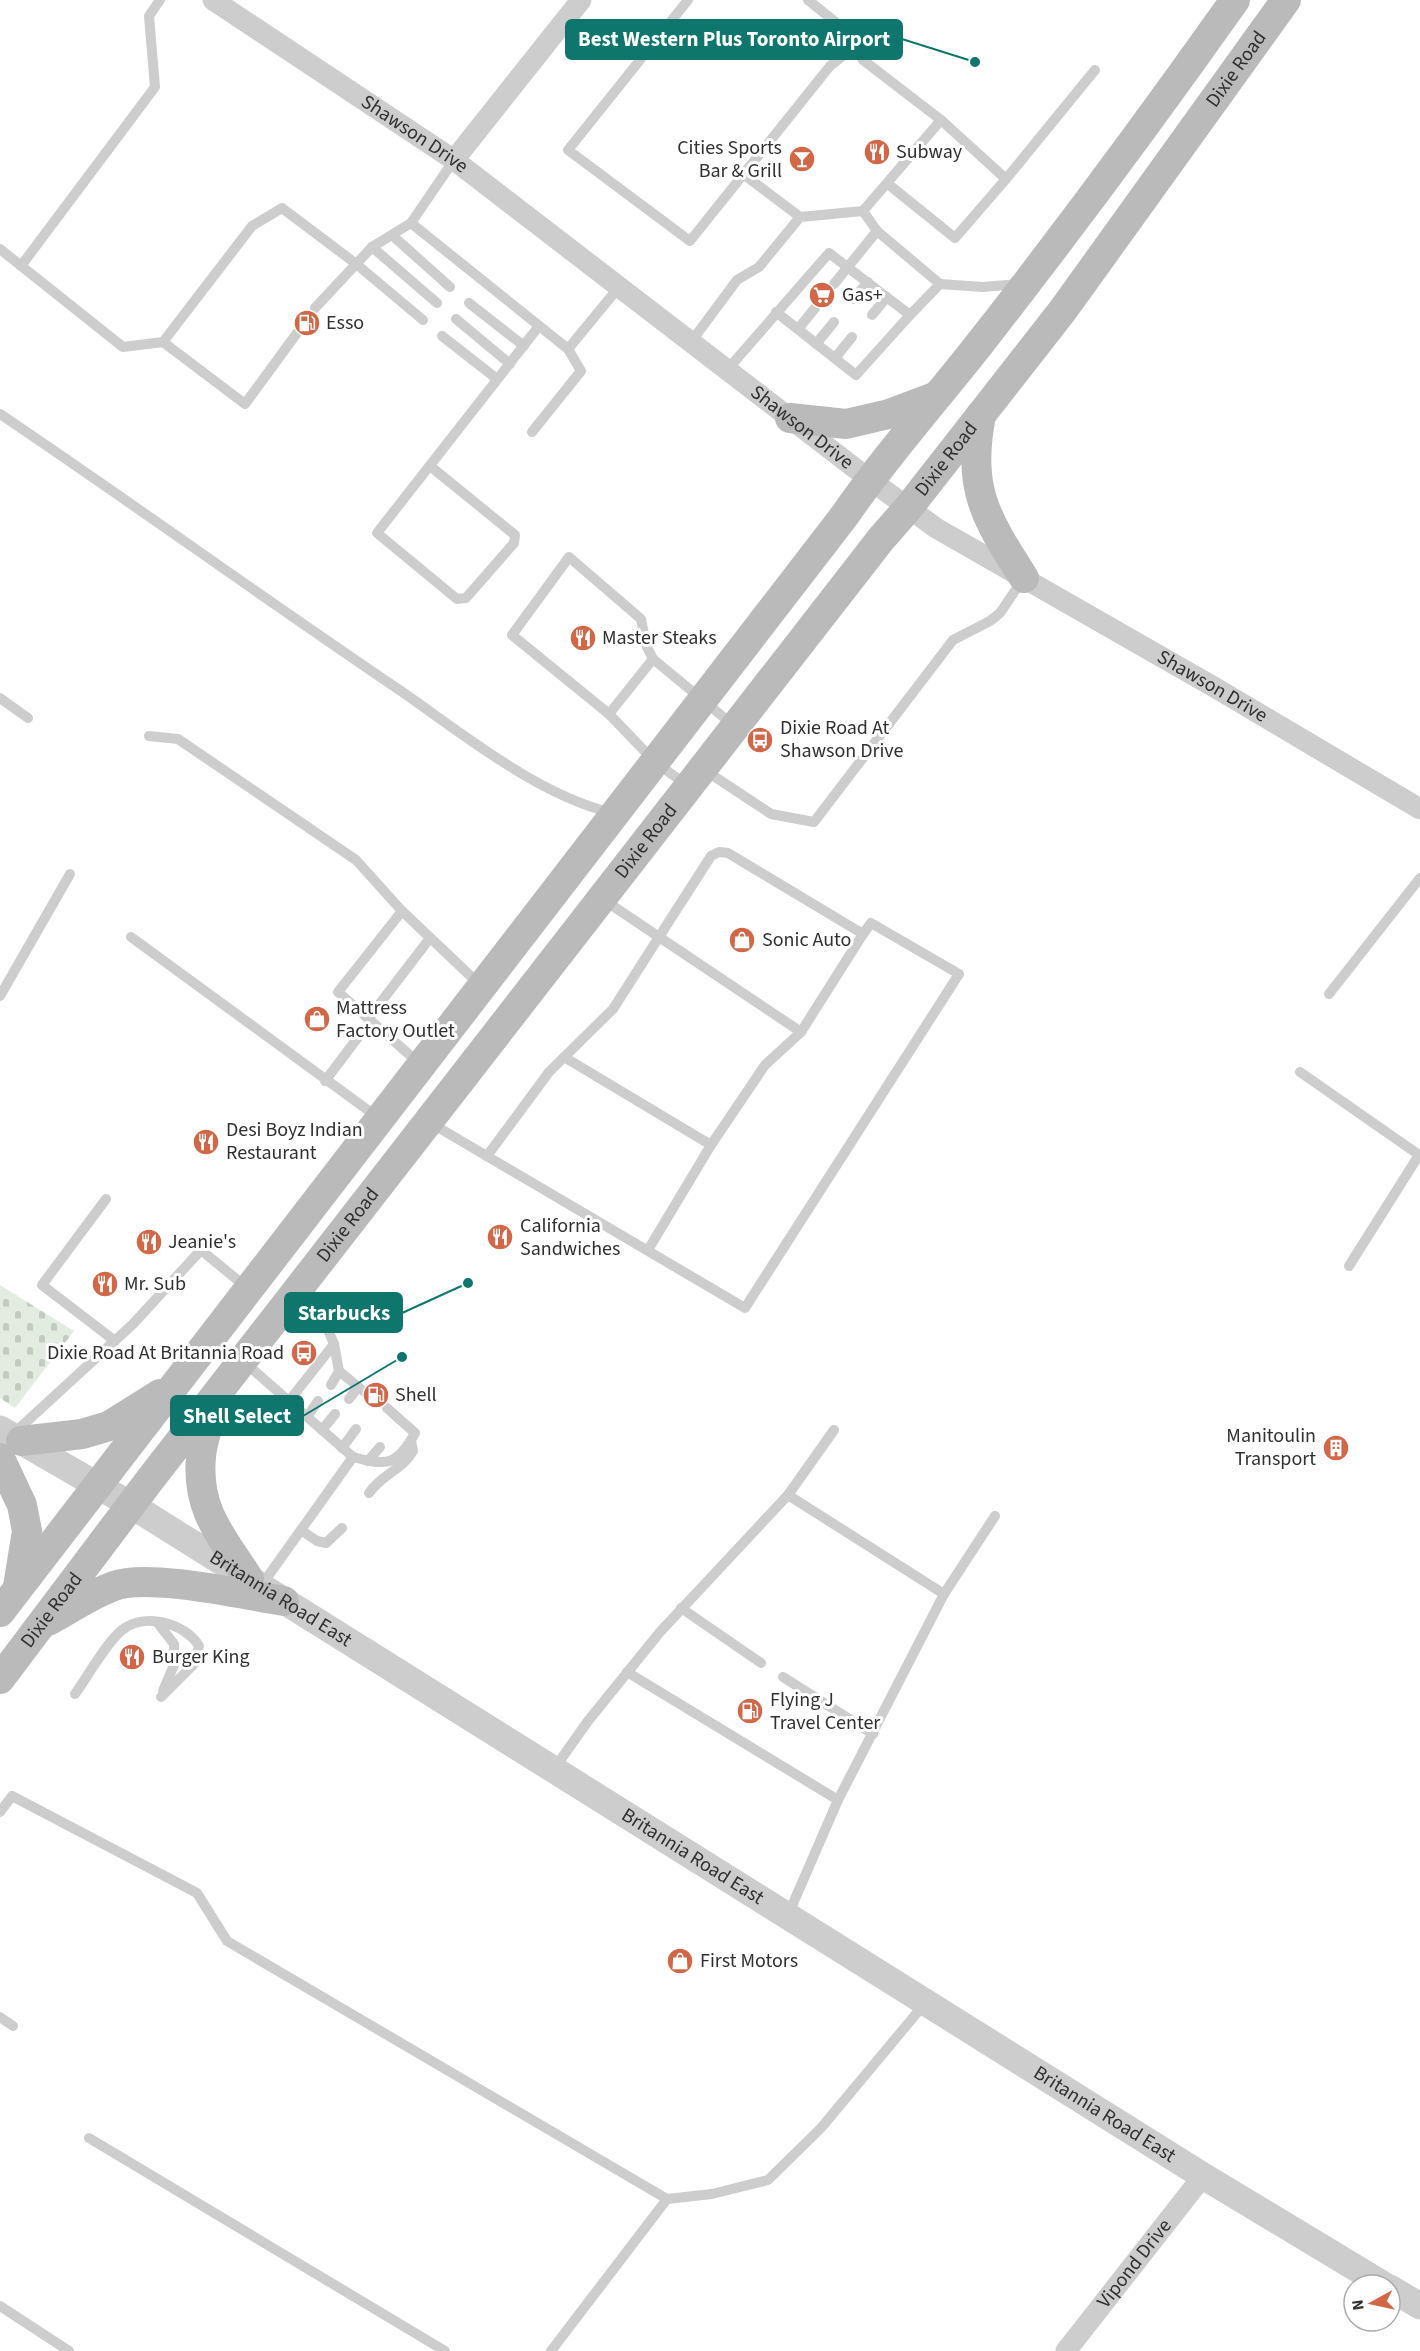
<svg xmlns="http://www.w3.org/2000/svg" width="1420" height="2351" font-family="'Source Sans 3',sans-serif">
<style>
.cemetery{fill:url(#cemetery-stones)}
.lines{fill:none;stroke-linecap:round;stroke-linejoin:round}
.service{stroke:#cdcdcd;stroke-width:10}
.minor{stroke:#cdcdcd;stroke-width:21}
.tertiary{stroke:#cdcdcd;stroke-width:27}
.secondary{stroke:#bababa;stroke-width:30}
.labels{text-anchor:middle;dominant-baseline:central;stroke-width:6;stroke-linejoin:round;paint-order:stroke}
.street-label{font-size:20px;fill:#303030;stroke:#fff}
.poi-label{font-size:20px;fill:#303030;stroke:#fff;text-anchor:start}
.leader{fill:none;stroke:#0f766e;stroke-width:2}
.callout-dot{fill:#0f766e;stroke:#fff;stroke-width:2}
.callout{fill:#0f766e;stroke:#0f766e;stroke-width:2}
.callout-label{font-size:21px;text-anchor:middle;font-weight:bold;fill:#fff}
</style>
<defs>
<pattern id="cemetery-stones" width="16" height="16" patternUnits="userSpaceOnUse" patternTransform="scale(1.5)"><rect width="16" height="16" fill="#e3ece0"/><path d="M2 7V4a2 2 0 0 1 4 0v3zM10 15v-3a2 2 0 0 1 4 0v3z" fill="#c3cbc0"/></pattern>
</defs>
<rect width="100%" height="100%" fill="#fff"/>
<path class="cemetery" d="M0 1285 74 1331 15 1408 0 1398Z"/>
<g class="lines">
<g class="service">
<path d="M688 0 568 150 690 241 830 66 855 46"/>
<path d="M808 0 843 28 863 60 941 120 863 211 877 231 940 284 983 287 1019 284"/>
<path d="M941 120 1006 179 1095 70"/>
<path d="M454 160 411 223 568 349 619 287"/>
<path d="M743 174 800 217"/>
<path d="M888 184 955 238 1006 179"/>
<path d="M393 236 450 287"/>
<path d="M372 247 437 303"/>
<path d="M0 249 123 347 163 342"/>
<path d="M21 266 155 87 149 16 160 0"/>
<path d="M834 284 877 231"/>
<path d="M853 299 868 282"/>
<path d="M469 303 524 346"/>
<path d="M315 308 372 247 411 223"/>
<path d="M776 312 856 375 910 315"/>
<path d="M872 315 887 297"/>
<path d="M456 319 510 364"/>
<path d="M798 329 815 308"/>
<path d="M297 333 245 404 163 342 252 226 282 208 355 263 423 320"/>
<path d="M442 336 497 379"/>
<path d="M691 342 737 280 759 267 800 217 863 211"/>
<path d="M816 344 834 322"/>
<path d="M835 358 852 337"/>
<path d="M727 370 829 253 910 315 940 284"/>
<path d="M0 414C135 505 266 600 401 691 463 734 539 796 613 813"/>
<path d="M532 432 581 371 568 349"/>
<path d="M430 466 515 535 514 543 466 598 457 599 377 533 539 326"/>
<path d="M0 698 28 718"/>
<path d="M609 714 512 635 569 557 641 619 646 645 653 659"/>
<path d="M149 736 178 739 356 860 402 911 480 985"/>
<path d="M703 769 771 814 814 822 953 640 990 621 1000 613 1023 579"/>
<path d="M688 786 655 762 609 714 653 659 733 725"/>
<path d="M402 911 338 992 420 1064"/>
<path d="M131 937 380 1119"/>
<path d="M1329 994 1420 878"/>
<path d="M0 996 70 874"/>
<path d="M368 1019 430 938"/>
<path d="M564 1057 711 1145"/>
<path d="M1300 1072 1419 1155 1349 1266"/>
<path d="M325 1081 359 1036"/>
<path d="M429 1122 745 1308 959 974 871 923 863 934 728 853 719 852 711 856 659 937 604 900"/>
<path d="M487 1156 549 1072 613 1009 659 937 801 1032"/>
<path d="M106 1199 42 1285 115 1341"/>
<path d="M648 1250 711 1145 765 1065 801 1032 863 934"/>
<path d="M299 1294 325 1323 334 1344 339 1371 367 1394"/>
<path d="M244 1362 353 1457 261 1586"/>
<path d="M331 1385 339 1371"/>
<path d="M349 1399 358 1387"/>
<path d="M289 1401 334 1344"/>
<path d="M307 1417 318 1401"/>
<path d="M322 1430 335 1414"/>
<path d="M834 1430 788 1495 944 1594"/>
<path d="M12 1435 133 1324 201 1250 246 1287"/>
<path d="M342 1448 356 1429"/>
<path d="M353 1457C387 1466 397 1466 415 1433L387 1408"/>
<path d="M368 1461 380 1447"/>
<path d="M369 1493C381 1475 402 1470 413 1451L411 1441"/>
<path d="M301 1530 317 1541 326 1543 342 1528"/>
<path d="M681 1608 761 1663"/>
<path d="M157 1622 174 1644V1665L163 1691"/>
<path d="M627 1672 838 1800 788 1915"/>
<path d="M783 1677 873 1734"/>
<path d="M75 1694C88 1676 106 1643 122 1630 145 1612 185 1623 199 1646L194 1664 161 1697"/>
<path d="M554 1769 588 1721 660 1632 788 1495"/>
<path d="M838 1800 944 1594 995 1516"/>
<path d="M0 1812 12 1796 197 1893 227 1941 667 2199 712 2194 768 2180 821 2128 926 2002"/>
<path d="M0 2017 13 2026"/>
<path d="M89 2138 445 2351"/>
<path d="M0 2306 69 2351"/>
<path d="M551 2351 667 2199"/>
</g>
<g class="minor">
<path id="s1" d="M213 0 454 160 869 479 936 528 1214 687 1420 809"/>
<path d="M454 160 581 0"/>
<path id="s2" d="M1066 2351 1203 2176"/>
</g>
<g class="tertiary">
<path id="s3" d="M0 1429 131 1505 1203 2176 1384 2285"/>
<path d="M1390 2288 1420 2306"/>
</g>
<g class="secondary">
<path d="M981 415C967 489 985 517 1024 578"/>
<path d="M790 418 846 424 889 414 937 396"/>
<path d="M214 1408C209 1423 202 1441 201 1457 196 1510 222 1537 249 1579"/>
<path d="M21 1441 82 1434 109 1426 160 1394"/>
<path d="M0 1458 22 1505 27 1531 18 1587"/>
<path d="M0 1612 845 515C889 451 941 394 988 333 1073 224 1155 113 1235 0"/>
<path d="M48 1621C69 1610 91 1594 114 1586 149 1573 244 1595 284 1601"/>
<path id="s4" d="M0 1679 149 1481 881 539 909 507 1063 310 1286 0"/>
</g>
</g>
<defs>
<symbol id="restaurant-disc" viewBox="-11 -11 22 22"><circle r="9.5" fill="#d26748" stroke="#fff"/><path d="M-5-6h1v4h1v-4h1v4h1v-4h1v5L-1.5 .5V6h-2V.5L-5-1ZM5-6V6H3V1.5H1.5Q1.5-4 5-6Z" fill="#fff"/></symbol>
<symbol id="bar-disc" viewBox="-11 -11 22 22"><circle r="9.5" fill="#d26748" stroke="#fff"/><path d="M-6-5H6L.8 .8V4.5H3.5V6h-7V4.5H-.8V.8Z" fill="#fff"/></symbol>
<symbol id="supermarket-disc" viewBox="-11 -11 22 22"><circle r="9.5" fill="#d26748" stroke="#fff"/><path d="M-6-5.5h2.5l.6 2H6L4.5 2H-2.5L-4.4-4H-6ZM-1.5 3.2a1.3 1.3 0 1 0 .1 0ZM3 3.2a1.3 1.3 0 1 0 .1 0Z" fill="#fff"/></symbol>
<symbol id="fuel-disc" viewBox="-11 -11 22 22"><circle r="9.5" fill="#d26748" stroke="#fff"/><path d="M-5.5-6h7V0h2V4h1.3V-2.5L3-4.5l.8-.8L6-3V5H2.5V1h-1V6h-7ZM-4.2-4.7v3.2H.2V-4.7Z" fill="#fff"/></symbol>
<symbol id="bus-disc" viewBox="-11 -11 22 22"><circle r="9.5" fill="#d26748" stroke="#fff"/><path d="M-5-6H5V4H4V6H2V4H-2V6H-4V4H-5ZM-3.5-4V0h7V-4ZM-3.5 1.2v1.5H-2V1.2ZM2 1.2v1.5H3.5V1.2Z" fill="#fff"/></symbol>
<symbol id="shop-disc" viewBox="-11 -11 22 22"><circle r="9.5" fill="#d26748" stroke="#fff"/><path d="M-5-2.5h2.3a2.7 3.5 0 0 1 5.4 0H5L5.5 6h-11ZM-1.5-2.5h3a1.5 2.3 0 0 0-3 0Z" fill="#fff"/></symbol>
<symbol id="building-disc" viewBox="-11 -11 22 22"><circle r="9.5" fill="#d26748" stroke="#fff"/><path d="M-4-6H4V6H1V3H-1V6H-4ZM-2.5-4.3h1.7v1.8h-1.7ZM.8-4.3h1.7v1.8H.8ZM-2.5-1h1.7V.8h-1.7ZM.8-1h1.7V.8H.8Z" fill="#fff"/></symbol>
</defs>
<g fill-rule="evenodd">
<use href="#restaurant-disc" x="862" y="137" width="30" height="30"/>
<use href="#bar-disc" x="787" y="144" width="30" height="30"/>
<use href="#supermarket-disc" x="807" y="280" width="30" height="30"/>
<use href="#fuel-disc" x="292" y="308" width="30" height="30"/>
<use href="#restaurant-disc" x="568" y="623" width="30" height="30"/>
<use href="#bus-disc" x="745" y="725" width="30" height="30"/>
<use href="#shop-disc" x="727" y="925" width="30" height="30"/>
<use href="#shop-disc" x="302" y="1004" width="30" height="30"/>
<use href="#restaurant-disc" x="191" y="1127" width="30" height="30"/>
<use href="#restaurant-disc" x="485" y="1222" width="30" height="30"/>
<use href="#restaurant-disc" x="134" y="1227" width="30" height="30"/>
<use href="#restaurant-disc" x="90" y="1269" width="30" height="30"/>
<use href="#bus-disc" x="289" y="1338" width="30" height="30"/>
<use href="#fuel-disc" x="361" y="1380" width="30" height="30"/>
<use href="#building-disc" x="1321" y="1433" width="30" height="30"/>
<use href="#restaurant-disc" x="117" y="1642" width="30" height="30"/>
<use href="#fuel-disc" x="735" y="1696" width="30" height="30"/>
<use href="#shop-disc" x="665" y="1946" width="30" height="30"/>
</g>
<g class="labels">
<g class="street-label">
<text stroke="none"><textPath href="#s4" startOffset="2030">Dixie Road</textPath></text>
<text stroke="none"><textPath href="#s1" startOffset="242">Shawson Drive</textPath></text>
<text stroke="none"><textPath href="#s1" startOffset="728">Shawson Drive</textPath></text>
<text stroke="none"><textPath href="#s4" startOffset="1544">Dixie Road</textPath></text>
<text stroke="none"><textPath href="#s1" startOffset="1214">Shawson Drive</textPath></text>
<text stroke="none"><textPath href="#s4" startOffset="1058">Dixie Road</textPath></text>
<text stroke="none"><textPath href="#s4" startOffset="572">Dixie Road</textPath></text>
<text stroke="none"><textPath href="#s3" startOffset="328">Britannia Road East</textPath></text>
<text stroke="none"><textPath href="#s4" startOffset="86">Dixie Road</textPath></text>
<text stroke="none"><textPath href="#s3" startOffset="814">Britannia Road East</textPath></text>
<text stroke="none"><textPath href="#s3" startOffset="1300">Britannia Road East</textPath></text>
<text stroke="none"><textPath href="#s2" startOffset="111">Vipond Drive</textPath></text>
</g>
<g class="poi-label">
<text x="782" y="148" text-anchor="end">Cities Sports<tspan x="782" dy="23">Bar &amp; Grill</tspan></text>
<text x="896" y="152">Subway</text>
<text x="842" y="295">Gas+</text>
<text x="326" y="323">Esso</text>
<text x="602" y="638">Master Steaks</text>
<text x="780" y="728">Dixie Road At<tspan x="780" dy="23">Shawson Drive</tspan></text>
<text x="762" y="940">Sonic Auto</text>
<text x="336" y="1008">Mattress<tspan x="336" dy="23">Factory Outlet</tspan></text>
<text x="226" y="1130">Desi Boyz Indian<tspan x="226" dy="23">Restaurant</tspan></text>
<text x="520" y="1226">California<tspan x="520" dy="23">Sandwiches</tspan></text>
<text x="168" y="1242">Jeanie's</text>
<text x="124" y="1284">Mr. Sub</text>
<text x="284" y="1353" text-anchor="end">Dixie Road At Britannia Road</text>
<text x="395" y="1395">Shell</text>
<text x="1316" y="1436" text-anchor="end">Manitoulin<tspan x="1316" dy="23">Transport</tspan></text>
<text x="152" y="1657">Burger King</text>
<text x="770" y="1700">Flying J<tspan x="770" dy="23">Travel Center</tspan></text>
<text x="700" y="1961">First Motors</text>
</g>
</g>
<path class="leader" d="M975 62L902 39M468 1283L402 1313M402 1357L303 1416"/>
<g class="callout-dot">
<circle cx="975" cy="62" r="6"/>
<circle cx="468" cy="1283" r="6"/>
<circle cx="402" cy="1357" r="6"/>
</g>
<g class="callout">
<rect x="566" y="20" width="336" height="39" rx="6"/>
<rect x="285" y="1293" width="117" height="39" rx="6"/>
<rect x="171" y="1396" width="132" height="39" rx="6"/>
</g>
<g class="callout-label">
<text x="734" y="46">Best Western Plus Toronto Airport</text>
<text x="344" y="1320">Starbucks</text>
<text x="237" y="1423">Shell Select</text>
</g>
<g transform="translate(1372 2303) rotate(262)"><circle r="28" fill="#ffffff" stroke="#acacac" stroke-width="1.5"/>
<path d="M0-4.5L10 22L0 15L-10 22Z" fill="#d26748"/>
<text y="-9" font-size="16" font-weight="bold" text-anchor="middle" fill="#303030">N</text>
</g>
</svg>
